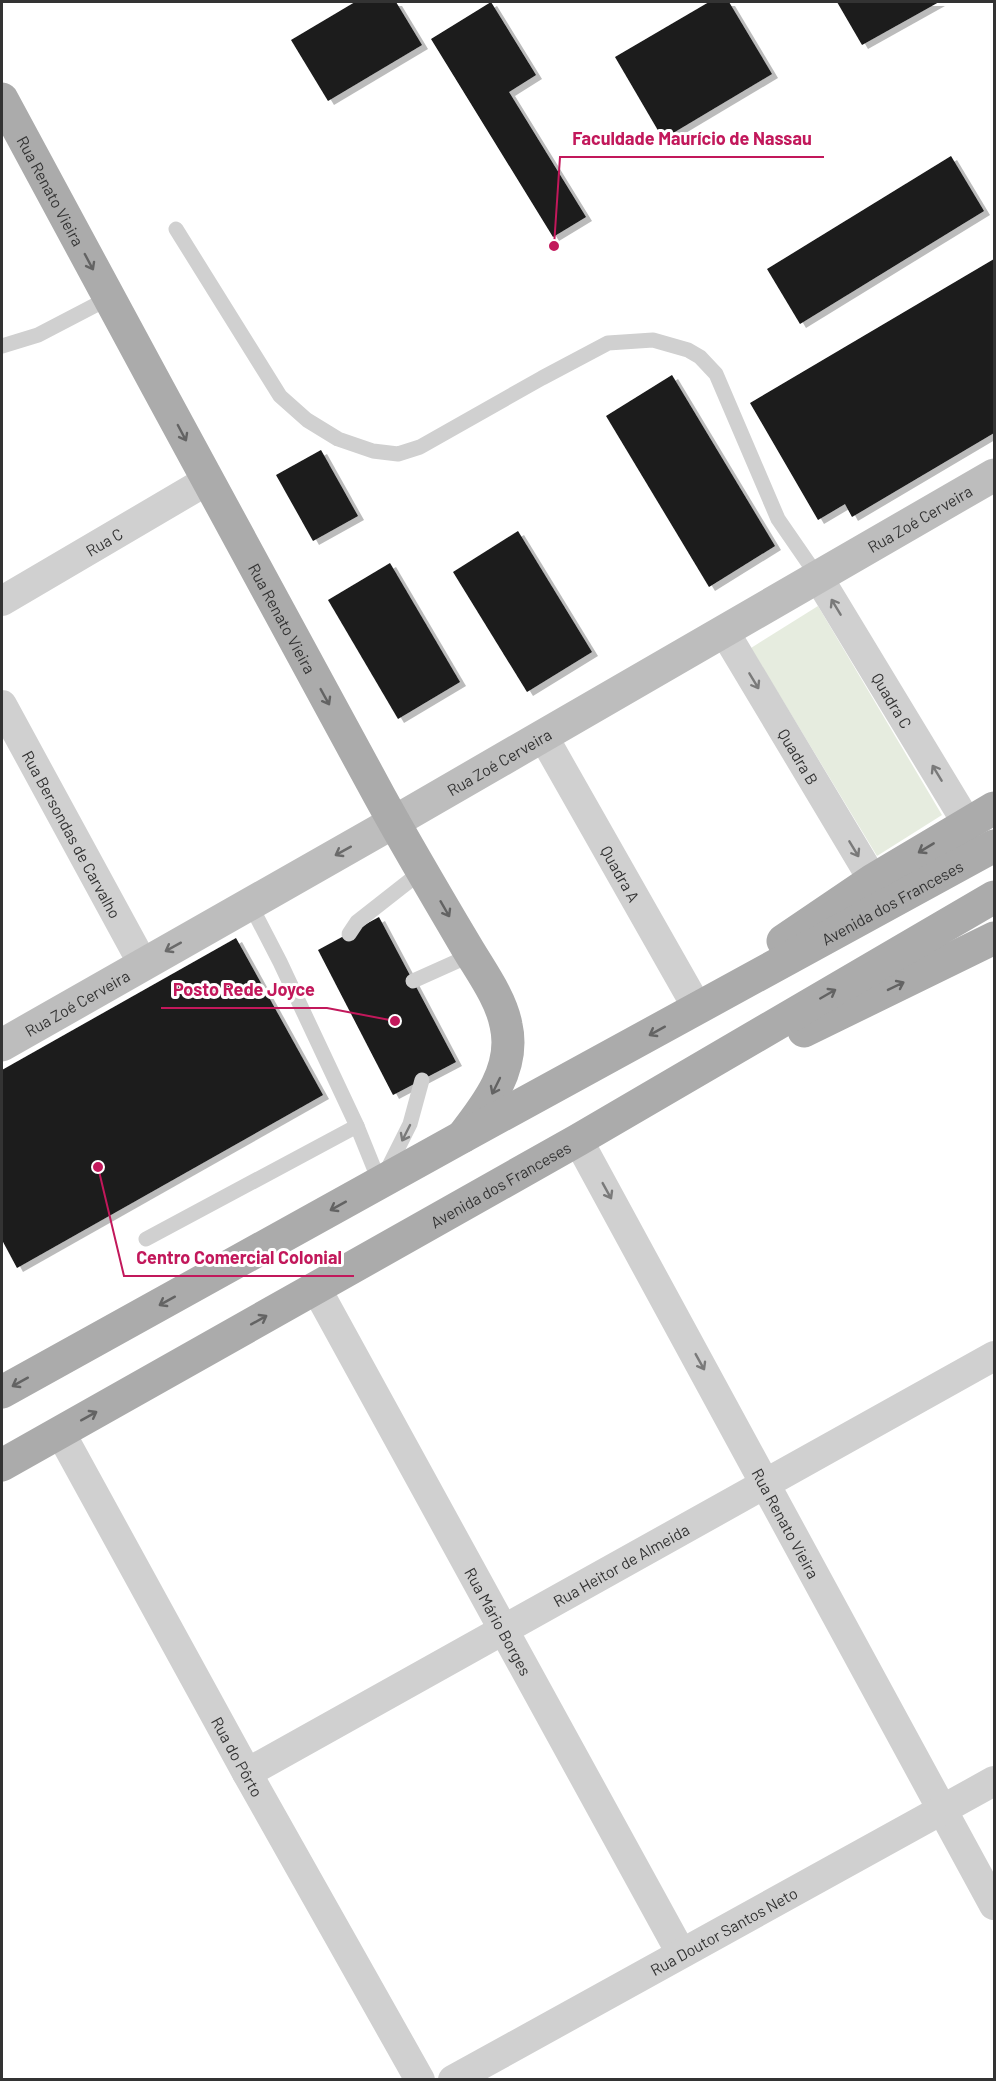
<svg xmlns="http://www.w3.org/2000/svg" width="996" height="2081" font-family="Barlow,sans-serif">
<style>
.green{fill:#e6ecdf}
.building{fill:#1a1a1a;filter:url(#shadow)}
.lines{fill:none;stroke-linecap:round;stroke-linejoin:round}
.lane{stroke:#d0d0d0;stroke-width:15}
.street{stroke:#d0d0d0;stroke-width:30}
.secondary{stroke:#bdbdbd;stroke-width:33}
.primary{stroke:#ababab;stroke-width:33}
.oneway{stroke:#636363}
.oneway2{stroke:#7a7a7a}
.oneway3{stroke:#6a6a6a}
.labels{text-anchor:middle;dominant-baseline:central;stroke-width:6;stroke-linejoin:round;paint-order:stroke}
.street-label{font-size:16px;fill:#333;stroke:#fff}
.leader{fill:none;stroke:#c2185b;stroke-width:2}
.callout-dot{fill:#c2185b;stroke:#fff;stroke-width:2}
.callout-label{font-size:18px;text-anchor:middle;font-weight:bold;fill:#c2185b;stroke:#fff;stroke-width:6;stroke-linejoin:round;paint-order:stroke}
</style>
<defs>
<filter id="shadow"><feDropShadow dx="6" dy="4" stdDeviation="0" flood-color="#0004"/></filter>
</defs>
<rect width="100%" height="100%" fill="#fff"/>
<path class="green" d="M818 606 942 815 877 856 751 648Z"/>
<g class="building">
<path d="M355 2H396L422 45 328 101 291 40Z"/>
<path d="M491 2 536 75 509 92 586 217 553 237 431 39Z"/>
<path d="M709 2H729L772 74 663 139 615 57Z"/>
<path d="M837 2H939L862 45Z"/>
<path d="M951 156 984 211 800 324 767 269Z"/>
<path d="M994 259V433L852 517 845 504 818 520 750 403Z"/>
<path d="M672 375 775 546 709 587 606 416Z"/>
<path d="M321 450 358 516 313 541 276 475Z"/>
<path d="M518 531 592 652 527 692 453 572Z"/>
<path d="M390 563 460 682 398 719 328 600Z"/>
<path d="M379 917 456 1062 393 1095 318 950Z"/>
<path d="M236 938 323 1095 17 1268 2 1240V1070Z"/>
</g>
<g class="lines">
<g class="lane">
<path d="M176 229 280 396 307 420 338 439 373 451 398 454 420 447 542 378 608 343 653 340 688 350 700 357 716 374 778 519 818 577"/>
<path d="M2 346 38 335 109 298"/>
<path d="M349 934 357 922 422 871"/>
<path d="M413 981 471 955"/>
<path d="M357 1126 380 1183"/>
<path d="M385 1174 410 1124 422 1080"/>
<path d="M146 1239 357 1126 280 962 250 904"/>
</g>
<g class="street">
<path id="s1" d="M818 577 967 823"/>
<path id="s2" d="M2 601 208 480"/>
<path id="s3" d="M724 631 873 880"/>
<path id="s4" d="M2 705 143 964"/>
<path id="s5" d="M543 736 698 1009"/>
<path id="s6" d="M578 1140 994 1905"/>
<path id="s7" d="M316 1288 681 1953"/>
<path id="s8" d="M60 1432 247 1773 420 2080"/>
<path id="s9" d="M247 1773 994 1356"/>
<path id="s10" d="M453 2080 994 1781"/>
</g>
<path class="secondary" id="s11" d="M2 1045 394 822 994 475"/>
<g class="primary">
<path id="s12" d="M2 99C127 332 254 565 380 797 408 848 437 897 466 946 480 970 501 998 506 1025 516 1068 487 1105 462 1137"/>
<path d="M783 941 873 880 994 808"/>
<path d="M804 1031 994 938"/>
<path id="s13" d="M2 1392 462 1137 994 846"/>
<path id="s14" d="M2 1465 578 1140 994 897"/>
</g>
</g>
<defs><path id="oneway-shaft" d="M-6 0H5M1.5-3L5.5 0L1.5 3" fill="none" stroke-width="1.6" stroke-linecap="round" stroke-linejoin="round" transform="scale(1.5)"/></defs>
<g class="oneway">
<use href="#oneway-shaft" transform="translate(89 262) rotate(62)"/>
<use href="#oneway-shaft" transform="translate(182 433) rotate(62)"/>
<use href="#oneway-shaft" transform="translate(325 697) rotate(61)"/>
<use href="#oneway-shaft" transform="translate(926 848) rotate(149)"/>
<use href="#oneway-shaft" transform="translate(445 909) rotate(60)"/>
<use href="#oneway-shaft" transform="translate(896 986) rotate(-26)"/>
<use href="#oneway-shaft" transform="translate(828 994) rotate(-30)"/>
<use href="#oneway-shaft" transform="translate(657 1031) rotate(151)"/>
<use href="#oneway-shaft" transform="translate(496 1086) rotate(116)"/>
<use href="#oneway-shaft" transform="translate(338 1206) rotate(151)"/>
<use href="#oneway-shaft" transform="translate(167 1301) rotate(151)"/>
<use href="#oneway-shaft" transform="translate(259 1320) rotate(-29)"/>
<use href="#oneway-shaft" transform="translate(20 1382) rotate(151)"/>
<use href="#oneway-shaft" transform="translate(89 1416) rotate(-29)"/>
</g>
<g class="oneway2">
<use href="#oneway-shaft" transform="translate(836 607) rotate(-121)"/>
<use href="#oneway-shaft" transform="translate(754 681) rotate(59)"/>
<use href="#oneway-shaft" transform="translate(937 773) rotate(-121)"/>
<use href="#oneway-shaft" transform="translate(854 849) rotate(59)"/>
<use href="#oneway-shaft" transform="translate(406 1133) rotate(117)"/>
<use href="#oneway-shaft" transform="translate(607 1191) rotate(61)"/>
<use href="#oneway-shaft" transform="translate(700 1362) rotate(61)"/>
</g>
<g class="oneway3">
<use href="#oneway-shaft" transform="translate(343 851) rotate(151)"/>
<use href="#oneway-shaft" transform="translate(173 947) rotate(151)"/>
</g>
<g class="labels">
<g class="street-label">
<text stroke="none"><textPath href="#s12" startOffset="104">Rua Renato Vieira</textPath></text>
<text stroke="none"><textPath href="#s11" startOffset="1058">Rua Zoé Cerveira</textPath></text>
<text stroke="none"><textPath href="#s2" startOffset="118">Rua C</textPath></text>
<text stroke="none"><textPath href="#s12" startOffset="590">Rua Renato Vieira</textPath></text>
<text stroke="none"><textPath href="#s1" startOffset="144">Quadra C</textPath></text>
<text stroke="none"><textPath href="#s3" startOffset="146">Quadra B</textPath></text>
<text stroke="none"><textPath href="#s11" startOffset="572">Rua Zoé Cerveira</textPath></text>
<text stroke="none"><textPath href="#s4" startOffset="147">Rua Bersondas de Carvalho</textPath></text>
<text stroke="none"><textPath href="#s5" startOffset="158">Quadra A</textPath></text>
<text stroke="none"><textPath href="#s13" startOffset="1016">Avenida dos Franceses</textPath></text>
<text stroke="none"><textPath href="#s11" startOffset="86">Rua Zoé Cerveira</textPath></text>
<text stroke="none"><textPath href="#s14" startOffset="572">Avenida dos Franceses</textPath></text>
<text stroke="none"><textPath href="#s6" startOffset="436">Rua Renato Vieira</textPath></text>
<text stroke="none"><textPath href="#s9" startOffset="428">Rua Heitor de Almeida</textPath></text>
<text stroke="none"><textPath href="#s7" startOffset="380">Rua Mário Borges</textPath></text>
<text stroke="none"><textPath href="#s8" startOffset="370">Rua do Pôrto</textPath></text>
<text stroke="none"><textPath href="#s10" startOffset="309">Rua Doutor Santos Neto</textPath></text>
</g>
</g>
<path class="leader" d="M554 246L560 157H824M395 1021L327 1008H161M98 1167L124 1276H354"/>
<g class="callout-dot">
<circle cx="554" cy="246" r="6"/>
<circle cx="395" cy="1021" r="6"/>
<circle cx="98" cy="1167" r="6"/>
</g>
<g class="callout-label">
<text x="692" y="145">Faculdade Maurício de Nassau</text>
<text x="244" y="996">Posto Rede Joyce</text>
<text x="239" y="1264">Centro Comercial Colonial</text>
</g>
<rect width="996" height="2081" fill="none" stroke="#333333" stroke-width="6"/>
</svg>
